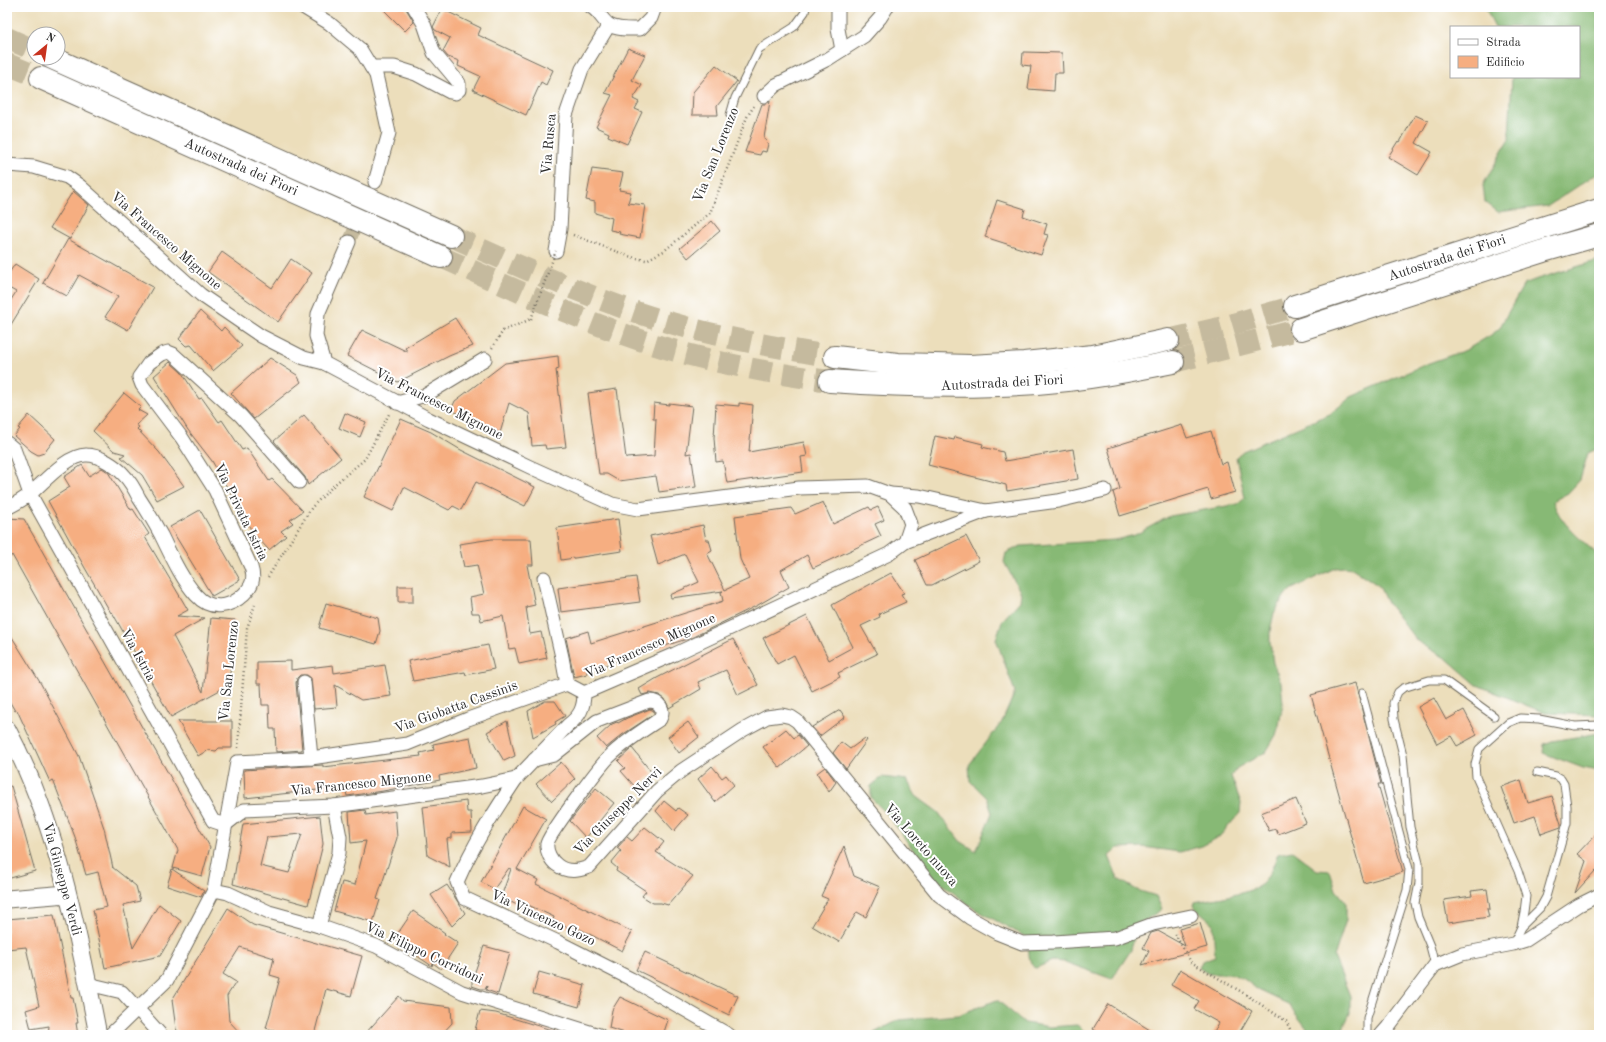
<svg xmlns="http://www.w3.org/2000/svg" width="1606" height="1042" font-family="'Old Standard TT',serif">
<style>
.forest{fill:#87b974;stroke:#597250}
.building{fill:#f6ae81;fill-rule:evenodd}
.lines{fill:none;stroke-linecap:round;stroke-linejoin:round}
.minor-tunnel{stroke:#c5ba9e;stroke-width:13;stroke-dasharray:13 6;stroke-linecap:butt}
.motorway-tunnel{stroke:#c5ba9e;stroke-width:22;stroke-dasharray:22 11;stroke-linecap:butt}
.service-casing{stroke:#6f6a5d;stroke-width:9}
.minor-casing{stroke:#6f6a5d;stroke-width:15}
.tertiary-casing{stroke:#6f6a5d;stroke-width:19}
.motorway-casing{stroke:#6f6a5d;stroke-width:24}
.path{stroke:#6f6a5d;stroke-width:2.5;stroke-dasharray:1 3;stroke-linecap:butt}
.service{stroke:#fff;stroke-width:7}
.minor{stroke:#fff;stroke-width:13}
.tertiary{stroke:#fff;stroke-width:17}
.motorway{stroke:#fff;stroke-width:22}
.path-bridge{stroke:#6f6a5d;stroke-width:2.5;stroke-dasharray:1 3;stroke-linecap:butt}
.labels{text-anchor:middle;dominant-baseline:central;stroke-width:4;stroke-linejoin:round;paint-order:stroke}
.street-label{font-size:14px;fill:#2b2b2b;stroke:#fff}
</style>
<rect width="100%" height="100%" fill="#fff"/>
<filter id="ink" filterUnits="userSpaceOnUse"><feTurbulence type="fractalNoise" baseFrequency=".025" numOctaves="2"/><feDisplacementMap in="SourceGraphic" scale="8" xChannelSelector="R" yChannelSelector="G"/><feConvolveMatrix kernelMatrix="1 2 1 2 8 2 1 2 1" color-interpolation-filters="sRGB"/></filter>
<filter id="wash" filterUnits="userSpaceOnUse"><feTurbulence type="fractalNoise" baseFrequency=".012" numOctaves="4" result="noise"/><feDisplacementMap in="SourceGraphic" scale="16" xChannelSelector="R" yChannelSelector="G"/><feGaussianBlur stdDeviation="0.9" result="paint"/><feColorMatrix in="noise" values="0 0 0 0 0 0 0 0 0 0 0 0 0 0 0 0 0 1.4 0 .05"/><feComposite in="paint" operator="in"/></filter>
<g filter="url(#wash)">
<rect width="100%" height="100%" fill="#ecdebb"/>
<g class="forest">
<path d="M1485 7H1599V172L1548 206 1498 212 1485 202 1483 185 1509 139 1512 77H1579V27H1495Z"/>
<path d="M1599 260V448L1588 453 1580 480 1568 493 1553 501C1560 524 1582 540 1599 556V625L1597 642 1599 648V715L1545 713 1477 685 1447 659 1417 641 1386 601 1379 586 1352 568 1344 567 1335 568 1292 589 1285 595 1274 613 1270 631V642L1273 663 1281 683 1283 703 1279 725 1276 735 1266 752 1237 768 1231 776 1241 803 1240 813 1219 837 1202 846 1180 852 1143 847 1118 848 1109 856 1118 879 1137 890 1156 896 1162 909 1137 926 1131 950 1112 979 1065 962 1052 961 1036 968C1024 961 1033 944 1024 936L973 908 933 877 887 814 871 798V786L882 777 907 780 916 796 938 812 960 841 976 851 992 813 987 798 970 781 969 765 1002 722 1015 692 996 639 1002 621 1020 601 1021 593 1004 562 1006 553 1021 546 1115 540 1135 535 1170 516 1238 504 1245 498 1236 457 1243 451 1330 414 1351 397 1429 363 1466 350 1491 335 1499 329 1524 284 1537 279Z"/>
<path d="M1599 733V771L1583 768 1543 753 1544 744 1552 741Z"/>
<path d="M1292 851 1317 870 1330 871 1336 890 1346 902V920L1334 957 1350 996V1013L1340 1035H1309V1031L1288 1004 1258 990 1244 979 1232 974H1209L1199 968 1202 961 1215 956 1213 923 1193 906 1194 902C1210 899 1254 894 1264 882 1270 875 1274 863 1278 854Z"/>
<path d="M997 1000 1025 1023 1050 1027 1077 1025 1089 1035H870L899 1020 958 1015Z"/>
</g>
<g id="blocks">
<g class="building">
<path d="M381 7H405L414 22 405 31Z"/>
<path d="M442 9 481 28 478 35 553 70 546 85 541 82 526 115 473 90 480 76 458 66 459 61 448 57 443 51 450 38 435 30 433 27Z"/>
<path d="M628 48 645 55 632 80 642 85 633 99 639 102 635 109 642 112 627 144 608 136 609 133 596 127 612 95 605 93Z"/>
<path d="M1023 52 1062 53 1063 73H1055L1054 91 1028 89 1031 66 1022 65Z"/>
<path d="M716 65 737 81 717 106 718 115H692L693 92Z"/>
<path d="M770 101 764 138 768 144 766 152 762 151 760 155 745 152 762 104H766Z"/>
<path d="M1415 115 1428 121 1416 143 1432 152 1418 175 1388 157 1398 141 1400 142Z"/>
<path d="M592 169 623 173 619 190 631 192 628 203 645 205 640 238 619 234 620 232 610 230 612 218 595 213V202L586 200Z"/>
<path d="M73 191 89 205 70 239 50 228Z"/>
<path d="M997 200 1025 209 1023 216 1047 224 1044 234 1048 235 1041 255 985 237Z"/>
<path d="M712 221 720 231 688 258 680 248Z"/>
<path d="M68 239 153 287 128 330 105 317 118 296 79 275 67 296 43 283Z"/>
<path d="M222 252 272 288 291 259 312 273 278 322 208 272Z"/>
<path d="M15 264 39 279 7 331V306L16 292 7 287V276Z"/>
<path d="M200 311 221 331 224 327 242 346 213 371 191 345 186 346 179 339Z"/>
<path d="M455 318 473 346 449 356 398 382 347 356 362 330 408 352 405 348Z"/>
<path d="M558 356 559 369 556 370 566 447 546 449 545 445 532 446 529 413 509 403 500 433 451 410 455 401 505 363Z"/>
<path d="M270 358 297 375 301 382 254 419 231 393Z"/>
<path d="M170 362 182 373 199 399 202 398 219 422 222 420 242 450 247 448 269 481 272 479 303 511 290 520 293 523 281 531 286 536 269 550 253 533 212 461 188 430 154 376Z"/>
<path d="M617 389 626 458 654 456 656 419H653L654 403 669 405V403L692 406 686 454 691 453 696 487 659 492 656 476 619 481 607 474H599L588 393Z"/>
<path d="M124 393 141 407 138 410 147 415 136 425 139 427 137 429 159 452 184 486 157 500 142 475 121 457 125 454 114 451 93 431Z"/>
<path d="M739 403 753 405 749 452 804 442 807 456 801 457 803 472 727 483 723 461 716 462 714 438 716 404 739 406Z"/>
<path d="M345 413 366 422 360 437 339 428Z"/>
<path d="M29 415 55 439 44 453 38 455 31 451 14 436 20 429 18 428Z"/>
<path d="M304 415 341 458 308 485 305 477 274 441Z"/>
<path d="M401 419 431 432 461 450 535 487 525 506 476 482 461 510 453 506 449 510 404 487 393 511 364 497Z"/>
<path d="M1182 425 1187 438 1211 431 1221 464 1227 462 1235 492 1211 499 1208 489 1120 516 1113 492 1120 489 1108 448Z"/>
<path d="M935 436 954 440 955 437 983 444 982 447 1003 452 1005 461 1073 449 1078 479 1007 491 1006 485 928 465Z"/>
<path d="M82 465 89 476 102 468 108 472 131 510 133 509 149 534 145 537 188 610 177 616 205 618 173 636 203 692 211 618 235 620 229 685 171 717 112 612 111 613 85 568 48 501 70 487 64 477Z"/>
<path d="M823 502 833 524 869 507 871 510 878 507 884 520 875 524 881 536 813 568 807 555 781 570 789 587 758 605 693 637 587 671V674L574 677 566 638 588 631 591 643 723 601 721 592 723 591 671 598 670 595 699 582 685 554 658 565 650 536 703 525 706 540H709L712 550 707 553 725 590 749 579 740 559 735 516 791 508 795 514Z"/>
<path d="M200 510 240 580 212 596 170 527Z"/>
<path d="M7 518 24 519 210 847 202 876 173 868 178 850 12 555 7 561Z"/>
<path d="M618 519 622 551 561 560 557 528Z"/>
<path d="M966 536 979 561 932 585H927L915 560Z"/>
<path d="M492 539H531L533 565H527L535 605 526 607 530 634 541 632 547 658 519 664 515 648 509 649 503 616 481 621 479 613H472L470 597 484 594 477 565 464 567 459 544Z"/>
<path d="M891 573 904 593 901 594 906 602 879 614 880 617 861 626 877 654 838 673 840 677 812 691 794 655 777 664 763 638 807 616 829 660 853 647 832 605Z"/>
<path d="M636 577 640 602 561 612 558 588Z"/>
<rect x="398" y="586" width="15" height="16"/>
<path d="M326 603 378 618 380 631 376 644 319 628Z"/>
<path d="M7 629 41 684 79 756 104 828 113 868 112 867 136 886 140 901 123 905 133 948 159 904 181 921 160 956 105 968 93 910 107 907 98 872 86 875 75 837 53 780 50 782 17 710 15 711 7 697Z"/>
<path d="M733 639 758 685 738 695 726 670 698 682 701 689 669 708 665 699 659 695 650 693 642 695 639 689 657 678Z"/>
<path d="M488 645 494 669 466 675 465 672 413 681 408 661Z"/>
<path d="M291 661V670L333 665 334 673 385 665 391 696 361 700 335 685 337 707 314 709 311 678 307 675H300L297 678 296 683 302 750 276 752 275 729H270L269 705H262L261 684H257V662Z"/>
<path d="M1355 683 1381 784H1378L1403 872 1364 883 1311 695Z"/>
<path d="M1434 698 1446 720 1464 710 1477 735 1457 746 1451 736 1437 744 1418 707Z"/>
<path d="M545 701H555L565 716 555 722 556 724 533 737 528 711Z"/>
<path d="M650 709 654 711V714L622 735 606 748 597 738 612 724 617 722 618 723 627 718Z"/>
<path d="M840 710 845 717 820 736 812 727Z"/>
<path d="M178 721H232V748H219L216 751 208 750 198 756Z"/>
<path d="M507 721 515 756 504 761 487 732Z"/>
<path d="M688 722 699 737 679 753 668 737Z"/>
<path d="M786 729 794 738 798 735 807 746 780 768 763 747Z"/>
<path d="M470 737 476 768 439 776 440 780 383 791 347 796 345 787 245 798 244 770 323 765V767L421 756 420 753 434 750 433 744Z"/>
<path d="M865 738 867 740 846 769 833 753 841 742 850 749Z"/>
<path d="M632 748 653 774 636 788 621 771 625 768 618 761Z"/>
<path d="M561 762 575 779 552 801 536 784Z"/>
<path d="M712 766 722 778 726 775 734 785 715 802 698 779Z"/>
<path d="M825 767 836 782 829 792 817 773Z"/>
<path d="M1521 780 1528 803 1552 796 1561 824V827L1541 834 1535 816 1514 823 1501 787Z"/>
<path d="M11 786 35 871 7 879V787Z"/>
<path d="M596 788 614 803 586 838 570 821Z"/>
<path d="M1296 799 1306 823 1278 834 1276 829 1269 831 1261 813Z"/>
<path d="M466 801 467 812H471L472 832 452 833V838L447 839 450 867 428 856 423 807Z"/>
<path d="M664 801 676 811 678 808 688 815 674 831 656 811Z"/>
<path d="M523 806 546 819 517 869 538 880 536 884 632 932 622 951 576 927 574 931 553 920 554 917 526 904 523 908 501 897 511 869 509 868 494 889 481 882Z"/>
<path d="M365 810 366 815 395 811 397 838 377 899 380 900 373 922 334 911 342 882 355 885 366 841 351 843 349 812Z"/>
<path d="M320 816 323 844 308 905 233 884 243 824ZM302 834 289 873 260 866 267 837Z"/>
<path d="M645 827 664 842 656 852 693 876 668 905 661 903H653L642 896 646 891 616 871 617 868 611 863 621 851 617 848 627 837 632 841Z"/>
<path d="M1598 830H1599V872L1596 870 1575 893 1586 861 1577 854 1596 834Z"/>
<path d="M844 846 854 876 880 887 866 917 857 912 839 942 812 926 828 899 821 896Z"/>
<path d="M172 869 204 891 201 897 167 886Z"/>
<path d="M447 885 465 913 452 926 431 895Z"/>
<path d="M1487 889 1490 909H1487L1489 917 1448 923 1444 900 1472 896 1471 891Z"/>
<path d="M228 908 253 925 362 956 351 996 326 989 314 1035H290L266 1028 280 978 270 975 274 958 240 947 223 974 236 982 227 996 229 1021 242 1035H182L176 1029 172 1000Z"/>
<path d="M413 911 445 933 444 934 458 943 441 969 433 963 432 966 402 946 404 945 394 939Z"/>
<path d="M54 915 71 998H73L78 1023H76L78 1035H48L49 1026 31 1029 26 1010 39 1006 26 947 7 949V919Z"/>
<path d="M1200 923 1207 947 1142 965 1149 951 1143 948 1151 933 1158 931 1185 946 1179 929Z"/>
<path d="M484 946 510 953 498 994 486 990 487 986 485 989H481L472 986V980Z"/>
<path d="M645 952 738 996 729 1015 636 970Z"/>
<path d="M1180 969 1252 1011 1238 1035H1212L1219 1023 1194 1009 1199 1001 1171 985Z"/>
<path d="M539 972 585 985 579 1007 533 994Z"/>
<path d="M399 996 403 1001 451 1007 452 1023 441 1035H364Z"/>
<path d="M620 997 668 1020 663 1035H631L609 1028 612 1010Z"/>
<path d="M1108 1004 1158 1035H1102L1093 1029Z"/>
<path d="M480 1011 496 1013 558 1032V1035H492L475 1030Z"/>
</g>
</g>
</g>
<g filter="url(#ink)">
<use href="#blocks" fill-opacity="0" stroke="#6f6a5d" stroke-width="1"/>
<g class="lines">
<path class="minor-tunnel" d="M349 242 370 192"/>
<g class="motorway-tunnel">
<path d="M7 38 34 50"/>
<path d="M7 64 41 78"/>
<path d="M451 236C517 265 582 295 651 317 711 336 773 347 835 357"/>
<path d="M441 257C508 286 574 318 643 341 704 361 767 373 830 381"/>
<path d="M1168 340 1223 327 1295 306"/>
<path d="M1173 362 1301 329"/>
</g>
<defs>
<g id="service">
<path d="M730 115 735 98 759 49 794 27 805 12 806 7"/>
<path d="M1362 693 1409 869 1407 890 1367 1018V1035"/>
<path d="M1522 926 1540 908 1546 897 1567 823V806L1564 784 1561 779 1556 776 1537 772"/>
<path d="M1513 944 1521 927 1524 912 1526 896 1518 871 1476 777 1475 764 1479 749 1508 723 1520 718 1539 719 1575 726 1599 725"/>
<path d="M1435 965 1430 946 1418 917 1415 903 1419 883V863L1410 827 1403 755 1394 719 1393 703 1398 692 1403 688 1429 680H1444L1494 716"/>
</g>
<g id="minor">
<path d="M303 7 329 23 360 49 376 75 389 133 375 182"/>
<path d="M591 7C599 11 602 20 609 25 618 30 631 29 640 29L651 18 655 7"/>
<path d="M838 7V29L842 50"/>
<path d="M371 67H394L416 74 450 92 455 93 459 90V83L434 53 424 24 414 7"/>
<path d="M764 96 776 85 828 59 864 36 880 18 887 7"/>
<path d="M7 165 34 167 67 177 80 186 201 295 261 336 304 358 324 363"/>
<path d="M556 251 560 229 566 115 582 69 609 25"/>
<path d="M397 403 426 395 485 359"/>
<path d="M7 443 14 449 30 494 213 821 225 825"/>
<path d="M890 494 919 496 986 511 905 542"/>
<path d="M7 508C15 504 24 499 30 494 44 482 68 454 87 455 99 455 116 466 124 475 130 481 135 490 139 498 147 510 154 522 161 535 171 555 181 578 196 595 210 611 230 608 244 594 252 586 255 579 251 567L215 490 182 438 142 385 139 377 149 363 162 354 168 352 173 354 241 416 299 482"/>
<path d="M986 511 1058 501 1105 490"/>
<path d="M544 578 562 657 567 684"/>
<path d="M304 682 311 758"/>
<path d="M534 760 554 755 597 721 649 701C660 701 665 710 660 719 642 731 624 742 609 757 600 766 548 835 547 844 546 851 551 861 557 865 567 873 578 871 589 867L657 791 681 771 743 730 767 717 782 715 791 717 797 721 939 895 970 918 997 933 1022 943 1054 942 1115 938 1153 924 1191 916"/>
<path d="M516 779C494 812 473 845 457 882L464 898 558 942 631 979 729 1035"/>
<path d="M225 825 244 810 334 806 482 786 516 779 568 725C580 716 584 708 584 693L675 654 889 554 905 542 911 524 905 508 890 494 868 486 799 488 638 509 612 504 530 467 429 419 324 363 316 336 318 314 349 242"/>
<path d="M214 890 228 893 269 912 319 926 376 946 462 992 599 1035"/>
<path d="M319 926 339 853 340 837 334 806"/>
<path d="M88 984 122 992 161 1035"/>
<path d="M110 1035 167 980 214 890 237 762 311 758 407 744 468 719 567 684 584 693"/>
<path d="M1381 1035 1388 1027 1435 965 1462 954 1513 944 1526 940 1579 905 1599 895"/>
</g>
<g id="tertiary">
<path d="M7 729C57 823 78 931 98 1035"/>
<path d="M7 899 67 894"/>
</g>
<g id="motorway">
<path d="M52 58 451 236"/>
<path d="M41 78 441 257"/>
<path d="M1295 306 1599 210"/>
<path d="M1301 329 1543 251 1599 235"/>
<path d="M835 357 898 364 970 366 1024 363 1093 356 1168 340"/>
<path d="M830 381C901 386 967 388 1037 383 1083 380 1128 371 1173 362"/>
</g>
</defs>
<use href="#service" class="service-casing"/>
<use href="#minor" class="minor-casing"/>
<use href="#tertiary" class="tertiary-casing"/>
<use href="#motorway" class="motorway-casing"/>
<g class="path">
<path d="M573 235 631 257 646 260 664 251 710 213 747 117 754 106"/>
<path d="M492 348 503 331 531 319"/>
<path d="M268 577 312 507 335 484 365 459 389 414"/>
<path d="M238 748 247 628 255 605"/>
<path d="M1175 934 1191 962 1245 994 1286 1021 1293 1035"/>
</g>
<use href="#service" class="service"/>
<use href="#minor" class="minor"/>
<use href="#tertiary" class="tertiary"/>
<use href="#motorway" class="motorway"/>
<path class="path-bridge" d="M531 319 556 251"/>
</g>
</g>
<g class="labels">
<g class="street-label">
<text transform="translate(549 144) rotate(-85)">Via Rusca</text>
<text transform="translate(716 155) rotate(-68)">Via San Lorenzo</text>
<text transform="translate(241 167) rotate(24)">Autostrada dei Fiori</text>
<text transform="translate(166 241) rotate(41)">Via Francesco Mignone</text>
<text transform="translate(1447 258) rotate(-18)">Autostrada dei Fiori</text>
<text transform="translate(1002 383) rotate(-3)">Autostrada dei Fiori</text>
<text transform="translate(439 404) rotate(27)">Via Francesco Mignone</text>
<text transform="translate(241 512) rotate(64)">Via Privata Istria</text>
<text transform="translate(650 646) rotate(-24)">Via Francesco Mignone</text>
<text transform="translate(138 655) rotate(61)">Via Istria</text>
<text transform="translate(229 671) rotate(-84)">Via San Lorenzo</text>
<text transform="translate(456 707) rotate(-20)">Via Giobatta Cassinis</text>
<text transform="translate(361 784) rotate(-6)">Via Francesco Mignone</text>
<text transform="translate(618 811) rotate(-45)">Via Giuseppe Nervi</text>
<text transform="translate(921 845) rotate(49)">Via Loreto nuova</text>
<text transform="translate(62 879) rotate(75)">Via Giuseppe Verdi</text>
<text transform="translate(543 918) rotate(25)">Via Vincenzo Gozo</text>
<text transform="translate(424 953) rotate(25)">Via Filippo Corridoni</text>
</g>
</g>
<rect width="1606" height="1042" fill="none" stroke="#fff" stroke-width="24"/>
<rect x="1450" y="26" width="130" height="52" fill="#ffffff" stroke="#aaaaaa"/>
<rect x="1458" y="39" width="20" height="6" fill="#ffffff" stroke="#aaaaaa"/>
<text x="1486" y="46" font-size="12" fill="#2b2b2b">Strada</text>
<rect x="1458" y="56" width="20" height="12" fill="#f6ae81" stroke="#aaaaaa"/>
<text x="1486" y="66" font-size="12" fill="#2b2b2b">Edificio</text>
<g transform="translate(46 46) rotate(29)"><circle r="19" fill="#ffffff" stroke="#aaaaaa"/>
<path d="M0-3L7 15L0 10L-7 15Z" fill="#c8321e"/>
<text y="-6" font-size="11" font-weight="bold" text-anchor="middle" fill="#2b2b2b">N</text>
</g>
</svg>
